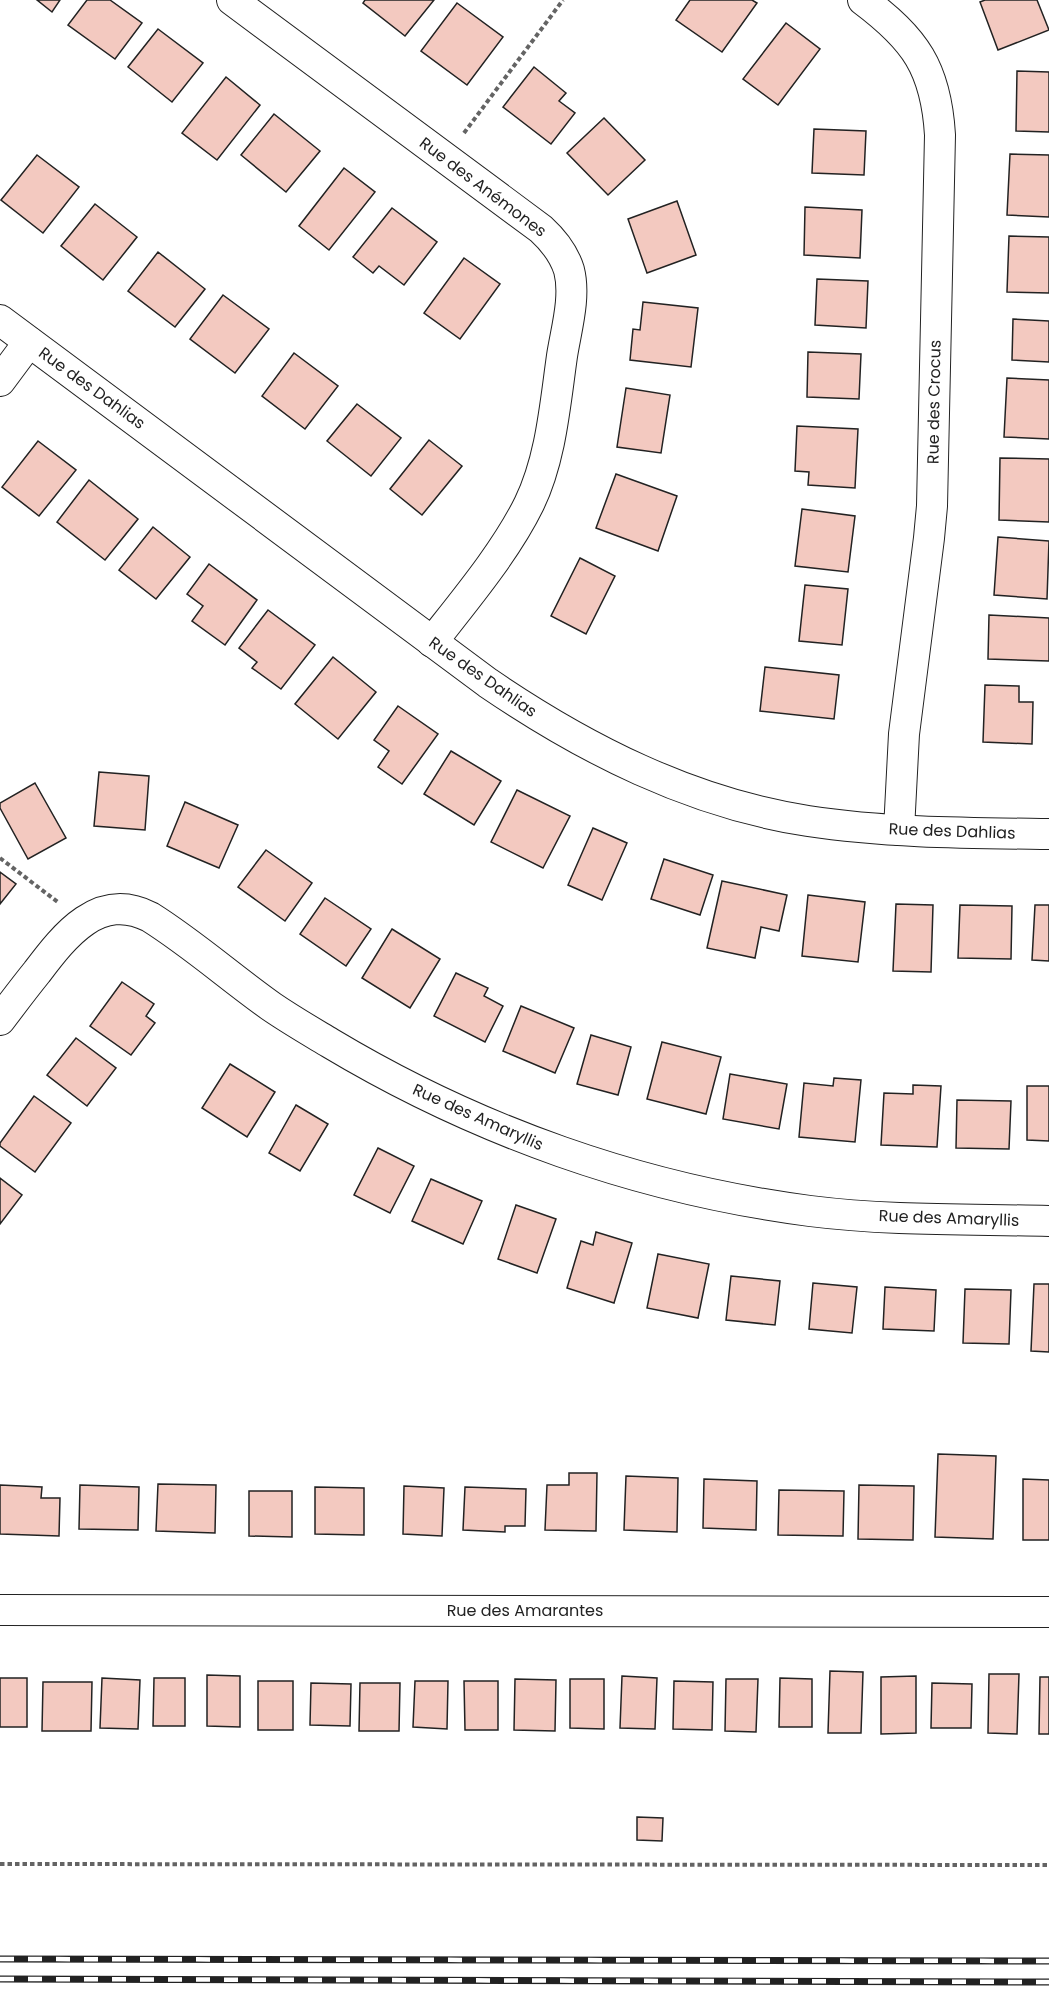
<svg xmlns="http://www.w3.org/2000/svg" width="1049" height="1999" font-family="Poppins,sans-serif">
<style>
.building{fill:#f3c9c0;stroke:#222;stroke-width:1.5}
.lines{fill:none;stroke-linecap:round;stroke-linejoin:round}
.street-casing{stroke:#222;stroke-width:32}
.path{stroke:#646464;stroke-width:4;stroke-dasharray:4.5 3;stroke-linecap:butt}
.street{stroke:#fff;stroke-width:30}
.rail-casing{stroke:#222;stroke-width:7}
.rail{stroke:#fff;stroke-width:4.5;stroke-dasharray:14;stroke-linecap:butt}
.labels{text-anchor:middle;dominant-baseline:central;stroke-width:4.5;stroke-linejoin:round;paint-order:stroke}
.street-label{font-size:16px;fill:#222;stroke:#fff}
</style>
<rect width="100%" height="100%" fill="#fff"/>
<g class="building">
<path d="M37 0H60L52 12Z"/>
<path d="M87 0H110L142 23 115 59 68 25Z"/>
<path d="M365 0H434L405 36 363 3Z"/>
<path d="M690 0H752L757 3 722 52 676 20Z"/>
<path d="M985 0H1037L1049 30 998 50 980 2Z"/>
<path d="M457 3 503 37 467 85 421 51Z"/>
<path d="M786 23 820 49 778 105 743 79Z"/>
<path d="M158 29 203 63 172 102 128 67Z"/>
<path d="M534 67 566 93 559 101 575 113 551 144 503 107Z"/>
<path d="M1017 71 1049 72V132L1016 131Z"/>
<path d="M226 77 260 105 217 160 182 133Z"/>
<path d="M274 114 320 151 286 192 241 155Z"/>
<path d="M604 118 645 160 608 195 567 153Z"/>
<path d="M814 129 866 131 864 175 812 173Z"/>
<path d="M1010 154 1049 155V217L1007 215Z"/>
<path d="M37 155 79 187 43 233 1 200Z"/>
<path d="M344 168 375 192 329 250 299 226Z"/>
<path d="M677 201 696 255 647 273 628 219Z"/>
<path d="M95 204 137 237 103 280 61 246Z"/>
<path d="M805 207 862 210 860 258 804 255Z"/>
<path d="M392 208 437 242 404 285 379 266 373 273 353 257Z"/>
<path d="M1009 236 1049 237V293L1007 292Z"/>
<path d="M158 252 205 289 175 327 128 291Z"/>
<path d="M464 258 500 284 460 339 424 313Z"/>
<path d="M817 279 868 281 866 328 815 325Z"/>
<path d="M223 295 269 329 235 373 190 339Z"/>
<path d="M643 302 698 308 691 367 630 360 633 329 640 330Z"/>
<path d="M1013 319 1049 321V362L1012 360Z"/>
<path d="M808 352 861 354 859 399 807 397Z"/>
<path d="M294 353 338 386 305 429 262 396Z"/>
<path d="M1007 378 1049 380V439L1004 437Z"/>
<path d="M626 388 670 395 661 453 617 447Z"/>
<path d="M357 404 401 438 371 476 327 441Z"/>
<path d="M797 426 858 429 855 488 808 485 809 472 795 471Z"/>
<path d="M429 440 462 466 422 515 390 489Z"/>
<path d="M38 441 76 470 39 516 2 487Z"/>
<path d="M1000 458 1049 459V522L999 520Z"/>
<path d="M616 474 677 496 658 551 596 528Z"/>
<path d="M89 480 138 519 105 560 57 522Z"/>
<path d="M802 509 855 516 848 572 795 566Z"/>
<path d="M153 527 190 557 156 599 119 570Z"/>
<path d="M998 537 1049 541 1047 599 994 595Z"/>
<path d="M580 558 615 576 586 634 551 616Z"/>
<path d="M209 564 257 600 225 645 192 621 203 606 187 594Z"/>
<path d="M805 585 848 589 842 645 799 641Z"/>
<path d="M268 610 315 645 281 689 252 668 257 662 239 648Z"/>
<path d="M989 615 1049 618V661L988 659Z"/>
<path d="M333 657 376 692 338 739 295 704Z"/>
<path d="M765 667 839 675 834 719 760 711Z"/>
<path d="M985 685 1019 686V702H1033L1032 744 983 742Z"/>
<path d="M398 706 438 734 402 784 378 767 389 751 374 740Z"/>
<path d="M451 751 501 781 474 825 424 794Z"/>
<path d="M99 772 149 776 145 830 94 826Z"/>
<path d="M35 783 66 838 28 859 0 808V803Z"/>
<path d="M517 790 570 816 543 868 491 842Z"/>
<path d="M185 802 238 825 219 868 167 846Z"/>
<path d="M593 828 627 843 602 900 568 885Z"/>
<path d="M266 850 312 883 285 921 238 887Z"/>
<path d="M664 859 713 875 700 915 651 899Z"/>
<path d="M0 872 16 884 0 904Z"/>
<path d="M722 881 787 895 779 931 761 927 755 958 707 948Z"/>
<path d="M808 895 865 902 858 962 802 956Z"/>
<path d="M325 898 371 929 346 966 300 934Z"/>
<path d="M896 904 933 905 931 972 893 971Z"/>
<path d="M960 905 1012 906 1011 959 958 958Z"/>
<path d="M1035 905H1049V961L1032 960Z"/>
<path d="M392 929 440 959 410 1008 362 978Z"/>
<path d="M456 973 488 988 484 996 503 1006 485 1042 434 1016Z"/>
<path d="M122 982 154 1004 146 1016 155 1023 131 1055 90 1026Z"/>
<path d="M521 1006 574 1028 555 1073 503 1051Z"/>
<path d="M591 1035 631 1047 618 1095 577 1084Z"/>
<path d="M76 1038 116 1068 87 1106 47 1075Z"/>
<path d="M662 1042 721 1057 706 1114 647 1099Z"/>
<path d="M230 1064 275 1092 247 1137 202 1108Z"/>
<path d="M730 1074 787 1084 779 1129 723 1119Z"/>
<path d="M834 1078 861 1080 855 1142 799 1137 804 1083 833 1086Z"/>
<path d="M913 1085 941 1086 937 1147 881 1145 884 1093 913 1094Z"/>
<path d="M1027 1086H1049V1141L1027 1140Z"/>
<path d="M34 1096 71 1123 35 1172 0 1146V1143Z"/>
<path d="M957 1100 1011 1101 1009 1149 956 1148Z"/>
<path d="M296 1105 328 1124 300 1171 269 1153Z"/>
<path d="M378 1148 414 1166 390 1213 354 1195Z"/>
<path d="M0 1178 22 1195 0 1224Z"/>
<path d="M431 1179 482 1201 463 1244 412 1221Z"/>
<path d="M516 1205 556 1219 537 1273 498 1259Z"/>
<path d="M596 1232 632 1243 614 1303 567 1288 581 1241 593 1245Z"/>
<path d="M658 1254 709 1264 698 1318 647 1308Z"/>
<path d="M731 1276 780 1281 775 1325 726 1320Z"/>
<path d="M813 1283 857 1287 852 1333 809 1329Z"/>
<path d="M1034 1284H1049V1352L1031 1351Z"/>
<path d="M885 1287 936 1290 934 1331 883 1329Z"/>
<path d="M965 1289 1011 1290 1009 1344 963 1343Z"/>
<path d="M938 1454 996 1456 993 1539 935 1537Z"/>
<path d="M569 1473H597L596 1531 545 1530 547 1485H569Z"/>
<path d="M626 1476 678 1478 677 1532 624 1530Z"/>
<path d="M704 1479 757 1481 756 1530 703 1528Z"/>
<path d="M1023 1479 1049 1480V1540H1023Z"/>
<path d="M158 1484 216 1485 215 1533 156 1531Z"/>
<path d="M0 1485 42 1487 41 1498H60L59 1536 0 1534Z"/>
<path d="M80 1485 139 1487 138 1530 79 1529Z"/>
<path d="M859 1485 914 1486 913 1540 858 1539Z"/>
<path d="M404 1486 444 1488 442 1536 403 1534Z"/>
<path d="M315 1487 364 1488V1535L315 1534Z"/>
<path d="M465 1487 526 1489 525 1526H505V1532L463 1530Z"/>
<path d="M779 1490 844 1491 843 1536 778 1535Z"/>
<path d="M249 1491H292V1537L249 1536Z"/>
<path d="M830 1671 863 1672 861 1733H828Z"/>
<path d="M989 1674H1019L1017 1734 988 1733Z"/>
<path d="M207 1675 240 1676V1727L207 1726Z"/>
<path d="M622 1676 657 1678 655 1729 620 1728Z"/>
<path d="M916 1676V1733L881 1734V1677Z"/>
<path d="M1040 1677H1049V1734H1039Z"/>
<rect x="0" y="1678" width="27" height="49"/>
<path d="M102 1678 140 1680 138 1729 100 1728Z"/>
<path d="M154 1678H185V1726H153Z"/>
<path d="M780 1678 812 1679V1727H779Z"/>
<path d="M515 1679 556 1680 555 1731 514 1730Z"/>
<path d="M570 1679H604V1729L570 1728Z"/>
<path d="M726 1679H758L756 1732 725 1731Z"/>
<rect x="258" y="1681" width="35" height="49"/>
<path d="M415 1681H448L447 1729 413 1727Z"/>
<path d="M464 1681H498V1730H465Z"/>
<path d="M674 1681 713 1682 712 1730 673 1729Z"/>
<path d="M43 1682H92L91 1731H42Z"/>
<path d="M311 1683 351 1684 350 1726 310 1725Z"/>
<path d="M360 1683H400L399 1731H359Z"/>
<path d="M932 1683 972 1684 971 1728H931Z"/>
<path d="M637 1817 663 1818 662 1841 637 1840Z"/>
</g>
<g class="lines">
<defs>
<g id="street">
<path d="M232 0 541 229C553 240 564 254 569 270 576 297 566 330 562 356 555 405 551 459 529 504 506 551 465 600 432 642"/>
<path d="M863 0C915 39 936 68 940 135L932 506 929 538 904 734 899 830"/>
<path d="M0 320 488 683C585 749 691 803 808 821 887 833 969 833 1049 834"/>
<path d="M0 381 29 342"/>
<path d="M0 1020C12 1004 24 988 37 972 65 935 99 891 150 917 193 944 231 978 272 1007 291 1020 310 1031 330 1043 477 1131 640 1189 810 1211 889 1221 970 1219 1049 1221"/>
<path d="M0 1610 1049 1612"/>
</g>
</defs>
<use href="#street" class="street-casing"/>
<g class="path">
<path d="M464 133 563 0"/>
<path d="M0 858 59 903"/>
<path d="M0 1864 1049 1865"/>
</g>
<use href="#street" class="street"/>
<defs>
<g id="rail">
<path d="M0 1959 1049 1961"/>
<path d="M0 1979 1049 1982"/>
</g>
</defs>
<use href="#rail" class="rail-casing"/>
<use href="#rail" class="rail"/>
</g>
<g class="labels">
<g class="street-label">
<text transform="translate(483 187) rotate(37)">Rue des Anémones</text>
<text transform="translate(92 388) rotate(36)">Rue des Dahlias</text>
<text transform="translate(934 402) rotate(-89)">Rue des Crocus</text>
<text transform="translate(483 677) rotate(35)">Rue des Dahlias</text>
<text transform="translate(952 831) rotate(2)">Rue des Dahlias</text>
<text transform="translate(478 1117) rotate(24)">Rue des Amaryllis</text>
<text transform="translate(949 1218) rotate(2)">Rue des Amaryllis</text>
<text x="525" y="1610">Rue des Amarantes</text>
</g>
</g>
</svg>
